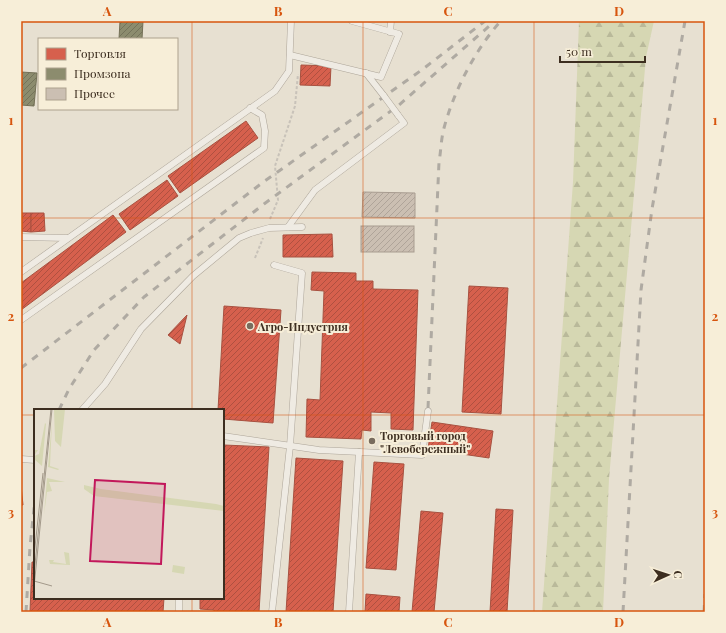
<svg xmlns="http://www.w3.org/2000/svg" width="726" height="633" font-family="'Playfair Display',serif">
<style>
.forest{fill:url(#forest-firs)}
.shops{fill:url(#shops-hatch);stroke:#a85140}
.industry{fill:url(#industry-hatch);stroke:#747057}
.building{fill:url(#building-hatch);stroke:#a89c90}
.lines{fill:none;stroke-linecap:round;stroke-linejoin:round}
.service-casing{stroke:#ada599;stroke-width:7}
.path{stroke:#c8c2b9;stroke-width:2;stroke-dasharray:3 2;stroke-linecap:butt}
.service{stroke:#efebe3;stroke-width:6}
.rail{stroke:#afaaa2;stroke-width:3;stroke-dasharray:7 7;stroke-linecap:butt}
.service-bridge-casing{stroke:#ada599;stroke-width:7;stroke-linecap:butt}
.service-bridge{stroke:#efebe3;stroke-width:6}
.grid{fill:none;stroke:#d7550e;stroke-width:1;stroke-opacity:0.55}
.poi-dot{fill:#786c5e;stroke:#f7eed8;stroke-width:1.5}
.labels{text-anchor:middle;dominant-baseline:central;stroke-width:4;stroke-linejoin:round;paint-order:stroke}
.poi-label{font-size:11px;font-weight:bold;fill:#3d2e20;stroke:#f7eed8;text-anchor:start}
.inset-road{fill:none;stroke:#a3998a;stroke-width:1}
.view{fill:#c2185b;fill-opacity:0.15;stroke:#c2185b;stroke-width:2}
.inset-edge{fill:none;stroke:#3d2e20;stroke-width:2}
.neatline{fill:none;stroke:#d7550e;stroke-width:1.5}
.grid-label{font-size:13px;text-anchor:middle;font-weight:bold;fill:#d7550e}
</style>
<defs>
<pattern id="forest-firs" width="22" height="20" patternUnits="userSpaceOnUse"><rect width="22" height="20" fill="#d6d7b3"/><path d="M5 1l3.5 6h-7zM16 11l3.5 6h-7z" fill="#b9b99a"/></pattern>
<pattern id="shops-hatch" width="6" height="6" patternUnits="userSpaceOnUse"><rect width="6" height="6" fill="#d6604d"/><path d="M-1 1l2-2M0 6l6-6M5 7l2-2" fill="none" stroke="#af5040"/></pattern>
<pattern id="industry-hatch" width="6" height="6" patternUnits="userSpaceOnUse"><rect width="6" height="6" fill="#8c8c6e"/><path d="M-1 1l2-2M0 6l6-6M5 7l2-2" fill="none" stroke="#74735a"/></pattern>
<pattern id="building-hatch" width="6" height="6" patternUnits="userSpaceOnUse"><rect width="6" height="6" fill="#cbbfb2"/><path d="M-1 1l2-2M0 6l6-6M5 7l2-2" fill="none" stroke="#afa499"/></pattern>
</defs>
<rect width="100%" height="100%" fill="#e7e0d1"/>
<path class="forest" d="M579 21H654L646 57 609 479 603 612H542L573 182Z"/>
<g class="shops">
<path d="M301 65 331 66 330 86 300 85Z"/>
<path d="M246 121 258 138 180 193 168 176Z"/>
<path d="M167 180 178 196 130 230 119 214Z"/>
<path d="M21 213H31V232L21 231Z"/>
<path d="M31 213H44L45 231 31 232Z"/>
<path d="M113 215 126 232 21 310V283Z"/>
<path d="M332 234 333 257H283V235Z"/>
<path d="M312 272 356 273V281H373V289L418 290 413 430 391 429V413L371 412V431L362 430 361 439 306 437 307 399 320 400 324 291 311 290Z"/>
<path d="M469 286 508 288 501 414 462 412Z"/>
<path d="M224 306 281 310 273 423 223 419V410H218Z"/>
<path d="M187 315 180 344 168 335Z"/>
<path d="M432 422 493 431 489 458 428 449Z"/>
<path d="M224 445 269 447 259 612H214V610L200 609V598H223Z"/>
<path d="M296 458 343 461 333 612H286Z"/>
<path d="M374 462 404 464 396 570 366 568Z"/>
<path d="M21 486 23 505H21Z"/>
<path d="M496 509 513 510 507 612H490Z"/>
<path d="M421 511 443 513 434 612H412Z"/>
<path d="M32 562H35V598H164L163 612H30Z"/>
<path d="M366 594 400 597 399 612H365Z"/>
</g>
<g class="industry">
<path d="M120 21H143L142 39H119Z"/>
<path d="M21 72 37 73 34 106 21 105Z"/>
</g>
<g class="building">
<path d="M363 192 415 193V218L362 217Z"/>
<rect x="361" y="226" width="53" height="26"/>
</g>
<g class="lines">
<defs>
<g id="service">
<path d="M390 32 391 21"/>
<path d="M290 55 381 77 399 34 352 21"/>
<path d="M366 73 384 96"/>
<path d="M288 227 315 190 404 123 398 115"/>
<path d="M21 237 67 238"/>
<path d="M21 272 275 91 289 71 291 21"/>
<path d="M21 320 264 148 265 131 262 115 250 108"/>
<path d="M82 410 105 384 141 329 193 276 239 238 251 233 269 228 302 227"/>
<path d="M223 436 319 450 422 455 428 411"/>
<path d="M21 459 35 460"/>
<path d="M179 612V598"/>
<path d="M272 612 290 446 302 273 274 265"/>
<path d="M349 612 359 452"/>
</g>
</defs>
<use href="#service" class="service-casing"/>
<g class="path">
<path d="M270 219 278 200 275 166 295 106 298 74"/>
<path d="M255 258 263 238"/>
</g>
<use href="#service" class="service"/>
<g class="rail">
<path d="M21 368 262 183 423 69 485 21"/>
<path d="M428 408 439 162C441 151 441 139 444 128 454 91 474 52 499 23"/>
<path d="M59 410 69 389 94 350 144 297 264 204 399 105 495 21"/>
<path d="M26 612 30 547 35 499"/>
<path d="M623 612 641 290 652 209 685 21"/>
<path d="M704 612 705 594"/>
</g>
<defs>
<path id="service-bridge" d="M384 96 398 115"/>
</defs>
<use href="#service-bridge" class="service-bridge-casing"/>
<use href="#service-bridge" class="service-bridge"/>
</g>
<path class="grid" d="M192 21V410M363 21V612M534 21V612M21 218H705M21 415H35M223 415H705M192 598V612"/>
<g class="poi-dot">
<circle cx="250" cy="326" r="4"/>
<circle cx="372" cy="441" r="4"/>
</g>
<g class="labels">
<g class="poi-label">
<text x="258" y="326">Агро-Индустрия</text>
<text x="380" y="435">Торговый город<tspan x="380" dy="13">"Левобережный"</tspan></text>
</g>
</g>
<g transform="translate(34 409)">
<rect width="190" height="190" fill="#e7e0d1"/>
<path d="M30 143 35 144 36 156 16 155 15 151H20L19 153 32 155ZM139 156 151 158 150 165 138 163Z" fill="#d6d7b3"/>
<path d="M20 0H31L27 38 21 32ZM18 12 16 57 25 60 24 61 14 58ZM11 14 12 15 8 57 0 50V41H4L0 47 5 45ZM13 69 31 73H15L18 82 13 83 10 106ZM50 76 67 80 182 95 190 97V102L60 87 50 80Z" fill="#d6d7b3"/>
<path class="inset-road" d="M0 147 9 64M0 165 17 0M0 172 18 177M0 178 18 0"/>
<path class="view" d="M61 71 131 75 127 155 56 152Z"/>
<rect width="190" height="190" class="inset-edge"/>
</g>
<rect width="726" height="633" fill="none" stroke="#f7eed8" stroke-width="44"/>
<rect x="38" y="38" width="140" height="72" fill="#f7eed8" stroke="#ada18e"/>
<rect x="46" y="48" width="20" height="12" fill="#d6604d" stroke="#ada18e"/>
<text x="74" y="58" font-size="12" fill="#3d2e20">Торговля</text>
<rect x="46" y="68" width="20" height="12" fill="#8c8c6e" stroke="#ada18e"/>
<text x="74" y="78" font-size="12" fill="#3d2e20">Промзона</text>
<rect x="46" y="88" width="20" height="12" fill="#cbbfb2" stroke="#ada18e"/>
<text x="74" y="98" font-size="12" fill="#3d2e20">Прочее</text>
<g transform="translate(668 575) rotate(87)" stroke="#f7eed8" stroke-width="3" paint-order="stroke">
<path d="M0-3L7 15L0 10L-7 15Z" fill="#3d2e20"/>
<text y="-6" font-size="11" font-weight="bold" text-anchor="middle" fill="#3d2e20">С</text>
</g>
<path d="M560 56v6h85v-6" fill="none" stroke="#3d2e20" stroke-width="2"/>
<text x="566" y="56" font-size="12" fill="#3d2e20" stroke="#f7eed8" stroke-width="3" paint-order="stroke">50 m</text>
<rect x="22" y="22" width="682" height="589" class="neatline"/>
<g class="grid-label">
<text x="107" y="16">A</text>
<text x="278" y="16">B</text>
<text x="448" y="16">C</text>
<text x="619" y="16">D</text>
<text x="11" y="125">1</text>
<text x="715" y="125">1</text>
<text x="11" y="321">2</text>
<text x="715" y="321">2</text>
<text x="11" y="517">3</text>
<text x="715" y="517">3</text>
<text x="107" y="627">A</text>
<text x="278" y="627">B</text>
<text x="448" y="627">C</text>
<text x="619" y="627">D</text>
</g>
</svg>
